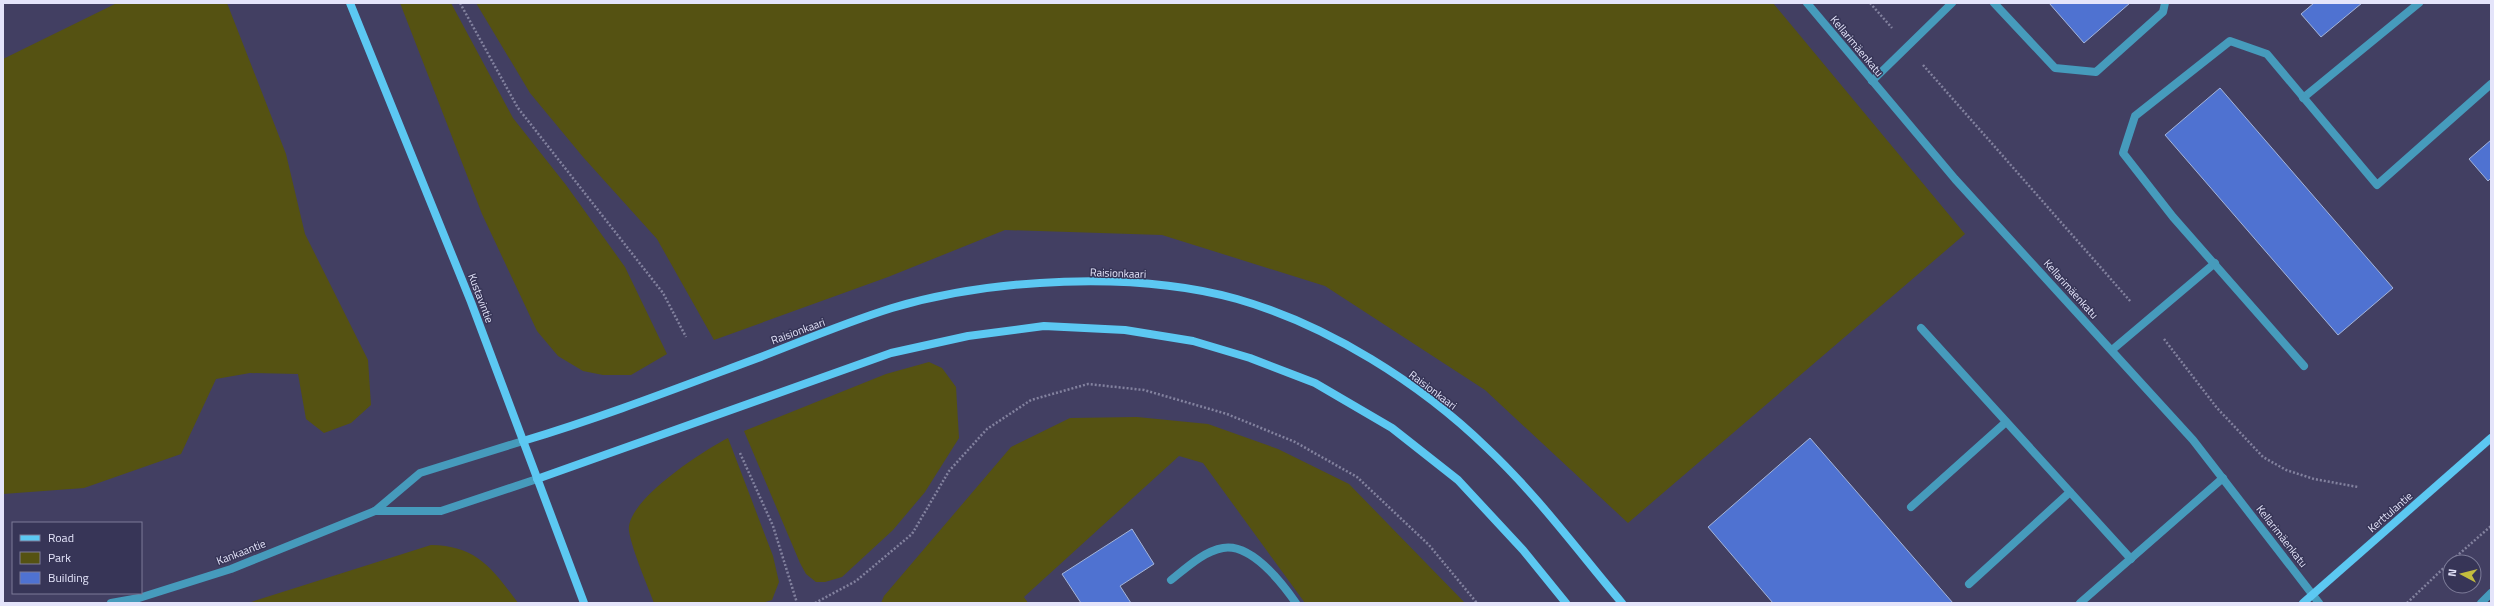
<svg xmlns="http://www.w3.org/2000/svg" width="2494" height="606" font-family="'Titillium Web',sans-serif">
<style>
.green{fill:#555212}
.building{fill:#4f72d1;stroke:#a4b5db}
.lines{fill:none;stroke-linecap:round;stroke-linejoin:round}
.path{stroke:#83829f;stroke-width:2.5;stroke-dasharray:2 2;stroke-linecap:butt}
.lane{stroke:#469bbc;stroke-width:8}
.street{stroke:#469bbc;stroke-width:8}
.secondary{stroke:#5cc8f2;stroke-width:8}
.labels{text-anchor:middle;dominant-baseline:central;stroke-width:3;stroke-linejoin:round;paint-order:stroke}
.street-label{font-size:11px;fill:#e4e4fa;stroke:#373557}
</style>
<rect width="100%" height="100%" fill="#423f62"/>
<g class="green">
<path d="M117 3H227L286 154 305 234 368 360 371 405 351 423 324 433 306 419 298 374 250 373 216 379 181 454 84 488 3 494V59Z"/>
<path d="M400 3H451L513 118 566 185 625 267 667 354 631 375H603L583 371 558 356 537 331 482 214Z"/>
<path d="M476 3H1773L1965 234 1628 523 1485 390 1325 286 1162 235 1005 230 888 277 714 340 657 239 583 157 530 93Z"/>
<path d="M929 362 942 368 956 387 959 438 925 492 893 530 842 577 825 582H816L806 574 800 563 744 431 886 374Z"/>
<path d="M1137 417 1208 424 1278 449 1349 484 1465 603H1305L1203 463 1179 456 1024 597 1028 603H881L884 596 1011 447 1070 418Z"/>
<path d="M728 438 773 556 779 582 772 600 762 603H654C647 584 632 550 629 531 625 501 704 450 728 438Z"/>
<path d="M431 545C477 546 492 568 518 603H248Z"/>
</g>
<g class="building">
<path d="M2049 3H2130L2084 43Z"/>
<path d="M2314 3H2362L2321 37 2301 14Z"/>
<path d="M2220 88 2393 288 2338 335 2165 135Z"/>
<path d="M2491 140V178L2488 181 2469 159Z"/>
<path d="M1810 438 1953 603H1773L1708 527Z"/>
<path d="M1132 529 1154 564 1120 586 1131 603H1081L1062 574Z"/>
</g>
<g class="lines">
<g class="path">
<path d="M460 3 518 108 663 293 686 337"/>
<path d="M1870 3 1892 28"/>
<path d="M1923 65 2131 302"/>
<path d="M2164 339 2217 408 2263 457 2286 470 2314 479 2358 487"/>
<path d="M740 453 773 526 797 603"/>
<path d="M2450 562 2491 526"/>
<path d="M815 603 856 581 912 534 949 471 987 429 1031 400 1088 384 1144 390 1227 414 1295 442 1357 477 1429 545 1477 603"/>
<path d="M2407 603 2450 562"/>
</g>
<g class="lane">
<path d="M1994 3 2055 68 2096 72 2163 12 2165 3"/>
<path d="M1872 81 1952 3"/>
<path d="M2303 98 2419 3"/>
<path d="M1921 328 2131 559"/>
<path d="M2112 350 2215 263"/>
<path d="M2304 366 2173 217 2123 153 2135 116 2230 41 2267 54 2377 185 2491 84"/>
<path d="M1911 507 2006 422"/>
<path d="M1969 584 2070 492"/>
<path d="M2080 603 2223 478"/>
</g>
<g class="street">
<path d="M1807 3 1955 179 2193 440 2319 603"/>
<path d="M375 511H441L537 479"/>
<path d="M1171 580C1186 568 1204 551 1223 548 1251 543 1282 583 1296 603"/>
<path d="M111 603 139 598 231 569 375 511 420 473 523 441"/>
<path d="M2481 603 2491 593"/>
</g>
<g class="secondary">
<path d="M350 3 471 302 584 603"/>
<path d="M523 441C603 417 680 387 758 358 802 341 847 322 892 308 993 278 1135 271 1237 299 1328 325 1420 383 1487 448 1537 495 1578 551 1622 603"/>
<path d="M537 479 891 353 968 336 1044 326 1125 330 1193 341 1250 358 1315 383 1392 428 1458 480 1523 550 1566 603"/>
<path d="M2303 603 2491 438"/>
</g>
</g>
<g class="labels">
<g class="street-label">
<text transform="translate(1857 46) rotate(50)">Kellarimäenkatu</text>
<text transform="translate(1118 273) rotate(2)">Raisionkaari</text>
<text transform="translate(2071 289) rotate(48)">Kellarimäenkatu</text>
<text transform="translate(481 298) rotate(69)">Kustavintie</text>
<text transform="translate(798 331) rotate(-20)">Raisionkaari</text>
<text transform="translate(1433 390) rotate(37)">Raisionkaari</text>
<text transform="translate(2390 512) rotate(-41)">Kerttulantie</text>
<text transform="translate(2282 536) rotate(52)">Kellarimäenkatu</text>
<text transform="translate(241 552) rotate(-21)">Kankaantie</text>
</g>
</g>
<rect width="2494" height="606" fill="none" stroke="#e4e4fa" stroke-width="8"/>
<rect x="12" y="522" width="130" height="72" fill="#373557" stroke="#7c7b98"/>
<rect x="20" y="535" width="20" height="6" fill="#5cc8f2" stroke="#7c7b98"/>
<text x="48" y="542" font-size="12" fill="#e4e4fa">Road</text>
<rect x="20" y="552" width="20" height="12" fill="#555212" stroke="#7c7b98"/>
<text x="48" y="562" font-size="12" fill="#e4e4fa">Park</text>
<rect x="20" y="572" width="20" height="12" fill="#4f72d1" stroke="#7c7b98"/>
<text x="48" y="582" font-size="12" fill="#e4e4fa">Building</text>
<g transform="translate(2462 574) rotate(277)"><circle r="19" fill="#373557" stroke="#7c7b98"/>
<path d="M0-3L7 15L0 10L-7 15Z" fill="#c3bd3e"/>
<text y="-6" font-size="11" font-weight="bold" text-anchor="middle" fill="#e4e4fa">N</text>
</g>
</svg>
